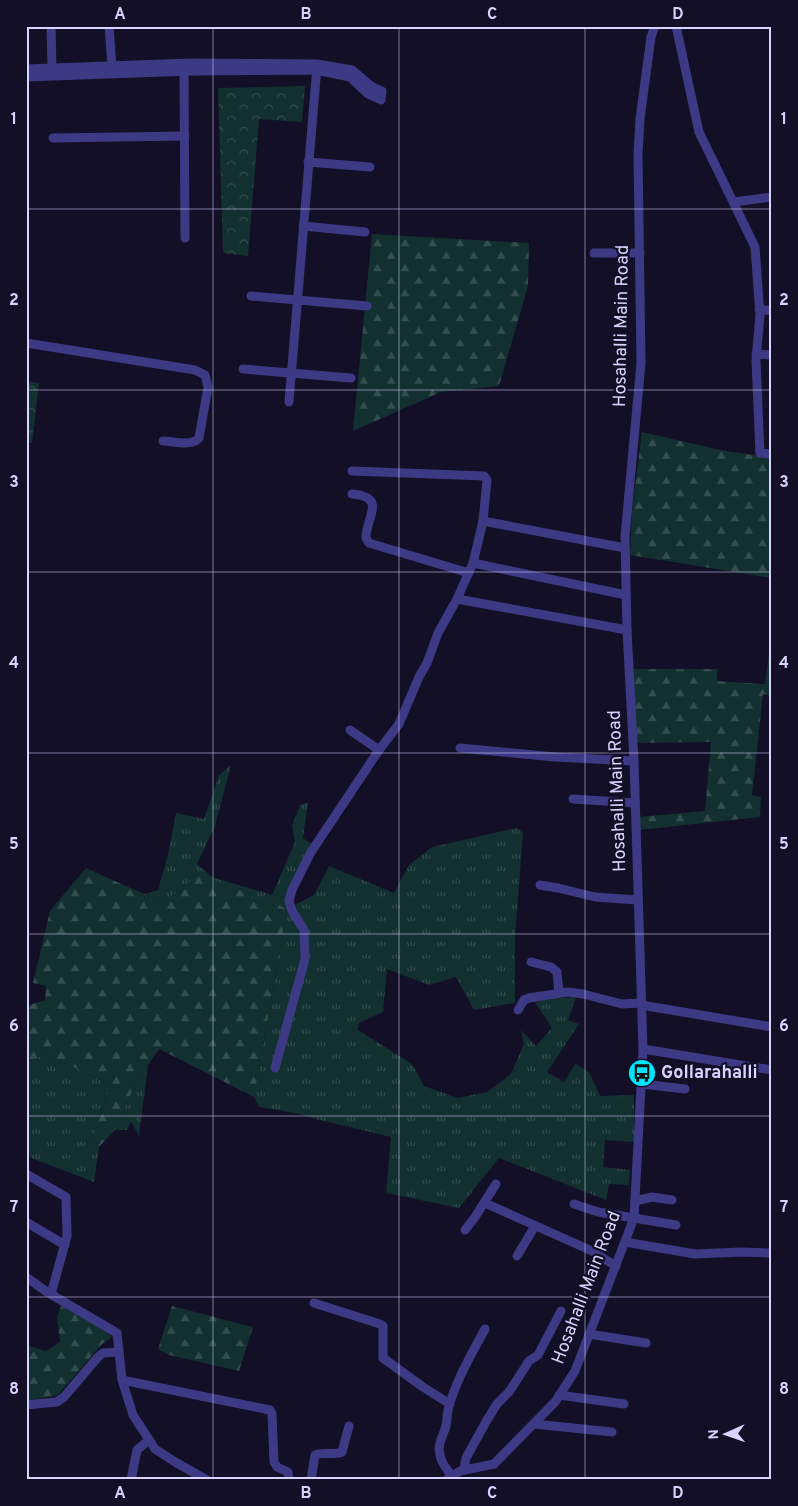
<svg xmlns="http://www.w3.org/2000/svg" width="798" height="1506" font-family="Overpass,sans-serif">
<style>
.grass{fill:url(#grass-tufts)}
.forest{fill:url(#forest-firs)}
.park{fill:url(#park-crowns)}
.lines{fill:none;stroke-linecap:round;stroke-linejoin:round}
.minor{stroke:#3d3a85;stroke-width:9}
.grid{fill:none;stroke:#d9d4ff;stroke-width:1;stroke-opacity:0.55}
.labels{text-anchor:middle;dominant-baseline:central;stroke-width:4.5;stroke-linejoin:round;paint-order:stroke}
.street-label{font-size:18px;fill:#d9d4ff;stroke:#130f26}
.poi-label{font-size:18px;font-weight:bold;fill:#d9d4ff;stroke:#130f26;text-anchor:start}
.neatline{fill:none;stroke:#d9d4ff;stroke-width:2}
.grid-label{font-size:16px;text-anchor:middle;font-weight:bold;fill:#d9d4ff}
</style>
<defs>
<pattern id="grass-tufts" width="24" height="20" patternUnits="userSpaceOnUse" patternTransform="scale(1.25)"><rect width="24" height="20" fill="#12302f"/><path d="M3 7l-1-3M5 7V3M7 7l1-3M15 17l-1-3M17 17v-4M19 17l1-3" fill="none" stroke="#344d4e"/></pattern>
<pattern id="forest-firs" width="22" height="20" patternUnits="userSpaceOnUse" patternTransform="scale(1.25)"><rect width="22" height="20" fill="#12302f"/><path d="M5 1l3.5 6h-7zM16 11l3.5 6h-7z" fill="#344d4e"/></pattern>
<pattern id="park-crowns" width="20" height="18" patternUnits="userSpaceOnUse" patternTransform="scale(1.25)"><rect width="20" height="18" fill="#12302f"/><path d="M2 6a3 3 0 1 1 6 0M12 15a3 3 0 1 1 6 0" fill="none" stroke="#344d4e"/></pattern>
</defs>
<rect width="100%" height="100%" fill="#130f26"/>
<g class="grass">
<path d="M231 765 215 826 197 864 212 877 272 895 295 842 292 826 300 805 308 802 303 838 312 844 287 909 314 895 329 866 394 893 409 865 432 847 517 828 523 833 515 937V1003L474 1010 456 977 429 985 387 969 383 1012 359 1023 358 1030 412 1064 424 1086 458 1098 487 1092 511 1074 524 1044 521 1030 536 1046 552 1028 535 1002 550 999 576 997 568 1020 579 1024 547 1072 564 1082 575 1064 589 1072 600 1096 634 1095V1142L605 1140 603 1167 630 1170 629 1185 609 1184 606 1200 499 1158 459 1208 386 1193 391 1137 316 1119 300 1114 259 1107 254 1097 287 909 184 889 167 898 146 906 144 894 158 890 168 855 176 813 204 819 219 775Z"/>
<path d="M46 1054 111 1085 92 1138 99 1147 94 1182 26 1156V1063Z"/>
<path d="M148 1065 139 1136 131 1121 127 1130H115L136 1082Z"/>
</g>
<g class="forest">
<path d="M372 234 529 243 528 286 499 386 441 392 353 431Z"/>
<path d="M642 432 720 450 772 458V578L630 555 632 511Z"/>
<path d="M772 630V696L763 694 752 795 761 797 760 817 639 830 638 817 705 811 711 742 636 743 633 669H717V681L765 684Z"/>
<path d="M86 868 144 894 146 906 167 898 184 889 196 873 287 909 254 1097 159 1049 136 1082 115 1130 99 1147 92 1138 111 1085 46 1054 26 1063V1006L45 1000 46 986 33 983 50 911Z"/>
<path d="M61 1306 102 1327 112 1337 101 1345 58 1395 26 1401V1345L46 1351 60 1342 57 1317Z"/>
<path d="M172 1306 253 1327 239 1371 169 1355 158 1349Z"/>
</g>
<g class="park">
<path d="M305 86 302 122 259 119 248 256 223 253 218 88Z"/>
<path d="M26 381 39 383 32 443H26Z"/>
</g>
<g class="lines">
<g class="minor">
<path d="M51 26 52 68"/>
<path d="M109 26 112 66"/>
<path d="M676 26 699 132 755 247 760 315 756 360 760 453 772 454"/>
<path d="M26 69 191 63 317 64 352 70 371 86 382 91 381 100 368 94 350 77 316 70 191 71 26 77"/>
<path d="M184 71 185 238"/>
<path d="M53 138 185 136"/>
<path d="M308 162 370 167"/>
<path d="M734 202 772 197"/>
<path d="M303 226 365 232"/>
<path d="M594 253H640"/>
<path d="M251 296 367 306"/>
<path d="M759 309 772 311"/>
<path d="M26 343 195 370 205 375 208 387 199 438C191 447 174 441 163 441"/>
<path d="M756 354 772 355"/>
<path d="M243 369 351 378"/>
<path d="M289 402 317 66"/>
<path d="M352 494C385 497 369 513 366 535V538L369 543 469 573"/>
<path d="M483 521 625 548"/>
<path d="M473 563 626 595"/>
<path d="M457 599 627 630"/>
<path d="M350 730 379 750"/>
<path d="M460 748 555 757 634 761"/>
<path d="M573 799 635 803"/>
<path d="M540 885 558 888 595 897 637 900"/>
<path d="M531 962 551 967 557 972 559 993"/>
<path d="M641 1005 772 1027"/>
<path d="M518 1010 524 1000 529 998 568 992 583 994 622 1004 641 1003"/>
<path d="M643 1049 772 1070"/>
<path d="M275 1068 305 959 304 930 292 911 289 901 292 890 311 852 379 750 399 724 419 677 427 663 438 633 457 599 473 563 483 521 487 480 484 476 352 471"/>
<path d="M642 1084 685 1089"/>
<path d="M26 1174 66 1197 67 1236 51 1294"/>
<path d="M635 1201 652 1197 672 1200"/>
<path d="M485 1203 592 1251 616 1266"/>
<path d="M574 1204 598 1212 676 1225"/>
<path d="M26 1222 65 1245"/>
<path d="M465 1230 475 1217 496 1184"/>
<path d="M625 1242 695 1254 741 1252 772 1253"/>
<path d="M517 1256 535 1226"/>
<path d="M26 1277 47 1292 117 1333 122 1380 133 1415 155 1449 175 1462 207 1480"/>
<path d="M314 1303 380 1324 383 1326V1358L423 1387 450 1404"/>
<path d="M589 1334 646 1343"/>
<path d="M122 1380 270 1410 272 1414 274 1462 277 1467 288 1472 289 1480"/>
<path d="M559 1395 624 1404"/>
<path d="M26 1405 57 1402 64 1397 98 1357 103 1353 119 1352"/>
<path d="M534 1424 612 1432"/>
<path d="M464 1470 466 1458 487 1420 497 1404 509 1392 529 1361 538 1355 561 1311"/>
<path d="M451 1475C447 1469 441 1463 440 1455 437 1443 443 1437 446 1426 447 1421 447 1415 448 1410 455 1382 471 1355 485 1329"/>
<path d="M131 1480 137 1450 149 1440"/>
<path d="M311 1480 315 1455C324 1451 334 1456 342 1452L349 1426"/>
<path d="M446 1480 460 1471 494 1464 555 1402 575 1371 634 1218 643 1049 634 761 627 630 625 537 641 363 638 154 640 119 651 37 655 26"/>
</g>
</g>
<path class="grid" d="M213 26V1480M399 26V1480M585 26V1480M26 209H772M26 390H772M26 572H772M26 753H772M26 934H772M26 1116H772M26 1297H772"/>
<defs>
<symbol id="bus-disc" viewBox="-11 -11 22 22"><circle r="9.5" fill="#00e5ff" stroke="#130f26"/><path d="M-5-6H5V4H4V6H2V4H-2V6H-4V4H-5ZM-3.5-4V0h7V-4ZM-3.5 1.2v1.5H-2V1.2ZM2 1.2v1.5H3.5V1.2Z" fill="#111"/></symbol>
</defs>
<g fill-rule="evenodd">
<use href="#bus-disc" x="626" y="1057" width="32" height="32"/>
</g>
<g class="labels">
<g class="street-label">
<text transform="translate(622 326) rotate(-89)">Hosahalli Main Road</text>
<text transform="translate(618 791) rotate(-92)">Hosahalli Main Road</text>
<text transform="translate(587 1288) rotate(-69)">Hosahalli Main Road</text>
</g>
<g class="poi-label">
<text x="661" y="1073">Gollarahalli</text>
</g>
</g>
<rect width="798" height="1506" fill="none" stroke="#130f26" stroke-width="55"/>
<g transform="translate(726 1434) rotate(268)" stroke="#130f26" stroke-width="4" paint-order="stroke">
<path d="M0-4L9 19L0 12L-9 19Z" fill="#d9d4ff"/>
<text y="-8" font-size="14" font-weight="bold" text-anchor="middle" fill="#d9d4ff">N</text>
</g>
<rect x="28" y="28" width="742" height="1450" class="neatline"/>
<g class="grid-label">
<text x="120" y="19">A</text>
<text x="306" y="19">B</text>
<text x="492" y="19">C</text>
<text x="678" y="19">D</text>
<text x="14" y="124">1</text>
<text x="784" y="124">1</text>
<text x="14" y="305">2</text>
<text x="784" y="305">2</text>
<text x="14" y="487">3</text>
<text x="784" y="487">3</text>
<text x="14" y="668">4</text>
<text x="784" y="668">4</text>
<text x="14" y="849">5</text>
<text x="784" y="849">5</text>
<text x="14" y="1031">6</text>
<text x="784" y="1031">6</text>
<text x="14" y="1212">7</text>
<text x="784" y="1212">7</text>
<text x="14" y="1394">8</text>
<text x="784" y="1394">8</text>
<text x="120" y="1498">A</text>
<text x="306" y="1498">B</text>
<text x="492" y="1498">C</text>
<text x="678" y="1498">D</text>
</g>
</svg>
